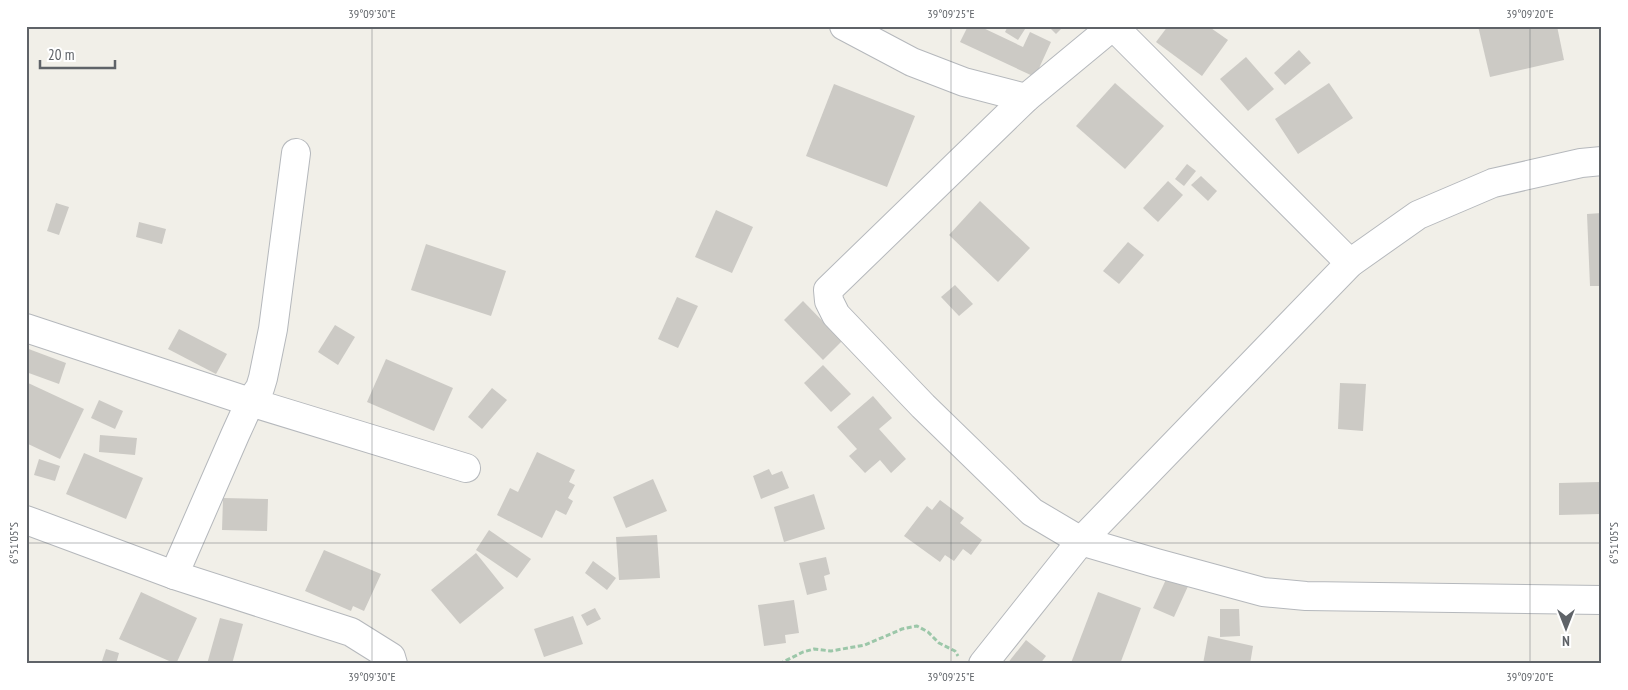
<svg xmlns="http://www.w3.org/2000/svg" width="1628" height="690" font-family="'PT Sans Narrow',sans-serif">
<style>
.building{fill:#cccac5}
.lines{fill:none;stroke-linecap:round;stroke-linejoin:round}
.minor-casing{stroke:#b5b8bc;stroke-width:30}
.path{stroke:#9cc7a9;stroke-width:3;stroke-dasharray:5 2.5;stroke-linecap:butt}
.minor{stroke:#fff;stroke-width:28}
.ticks{fill:none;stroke:#5f6368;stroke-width:1;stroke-opacity:0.45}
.neatline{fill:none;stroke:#5f6368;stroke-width:2}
.ticks-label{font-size:12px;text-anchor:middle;fill:#5f6368}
</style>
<rect width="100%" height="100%" fill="#f1efe8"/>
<g class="building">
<path d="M968 26H979L1023 47 1030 32 1051 42 1035 77 960 42Z"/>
<path d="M1008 26H1027L1018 40 1005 32Z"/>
<path d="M1048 26H1064L1056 34Z"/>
<path d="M1168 26H1208L1228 40 1202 76 1156 42Z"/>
<path d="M1478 26H1557L1564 60 1490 77Z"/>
<path d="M1299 50 1311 63 1285 85 1274 73Z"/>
<path d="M1246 57 1274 89 1248 111 1220 79Z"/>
<path d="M1115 83 1164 126 1125 169 1076 126Z"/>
<path d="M1329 83 1353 118 1298 154 1275 119Z"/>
<path d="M834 84 915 116 887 187 806 156Z"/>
<path d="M1187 164 1196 171 1184 186 1175 179Z"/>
<path d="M1201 176 1217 191 1208 201 1191 185Z"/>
<path d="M1168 181 1183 195 1158 222 1143 208Z"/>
<path d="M980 201 1030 248 998 282 949 235Z"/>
<path d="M56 203 69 207 59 235 47 231Z"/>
<path d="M716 210 753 227 732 273 695 257Z"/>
<path d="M1602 213V286H1590L1587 214Z"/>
<path d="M139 222 166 229 162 244 136 237Z"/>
<path d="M1128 242 1144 255 1119 284 1103 271Z"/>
<path d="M426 244 506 271 491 316 411 290Z"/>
<path d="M955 285 973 304 959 316 941 297Z"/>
<path d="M677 297 698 306 678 348 658 339Z"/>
<path d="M803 301 842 341 823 360 784 320Z"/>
<path d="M335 325 355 337 338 365 318 352Z"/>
<path d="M179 329 227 354 216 374 168 349Z"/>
<path d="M26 348 66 363 59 384 26 372Z"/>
<path d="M386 359 453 388 434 431 367 402Z"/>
<path d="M823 365 851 394 831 412 804 383Z"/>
<path d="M26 382 84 409 60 459 26 443Z"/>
<path d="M1340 383 1366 384 1363 431 1338 429Z"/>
<path d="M492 388 507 400 482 429 468 417Z"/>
<path d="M873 396 892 418 879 429 906 459 891 473 880 460 865 473 849 456 857 449 837 427Z"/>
<path d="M99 400 123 411 115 429 91 418Z"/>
<path d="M100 435 137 438 135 455 99 452Z"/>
<path d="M537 452 575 470 569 482 575 485 568 498 573 501 566 515 556 510 542 538 497 515 510 488 518 492Z"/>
<path d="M84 453 143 478 126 519 66 494Z"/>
<path d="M39 459 60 466 55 481 34 475Z"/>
<path d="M769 469 772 475 782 471 789 488 761 499 753 476Z"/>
<path d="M653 479 667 511 626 528 613 497Z"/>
<path d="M1599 482 1600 514 1559 515V483Z"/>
<path d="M814 494 825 529 784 542 774 507Z"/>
<path d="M223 498 268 499 267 531 222 530Z"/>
<path d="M940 500 964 518 960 523 982 540 971 555 963 549 954 561 945 555 940 562 904 536 927 506 932 510Z"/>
<path d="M489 530 531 559 517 578 476 550Z"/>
<path d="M657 535 660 578 619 580 616 537Z"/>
<path d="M324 550 381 574 364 611 353 606 351 611 305 591Z"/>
<path d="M476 553 504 588 460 624 431 590Z"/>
<path d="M826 557 830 574 824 576 827 590 807 595 799 563Z"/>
<path d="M593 561 616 578 607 590 585 573Z"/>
<path d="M1168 575 1189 584 1174 617 1153 608Z"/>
<path d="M141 592 197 618 176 664 119 639Z"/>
<path d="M1098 592 1141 608 1120 664H1074L1071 663Z"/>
<path d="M794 600 799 633 785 635 786 643 764 646 758 605Z"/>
<path d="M595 608 601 619 587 626 581 615Z"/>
<path d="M1220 609H1239L1240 636 1220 637Z"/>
<path d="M573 616 583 644 544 657 534 629Z"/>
<path d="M220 618 243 624 232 664H207Z"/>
<path d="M1208 636 1253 646 1250 664H1203Z"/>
<path d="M1026 640 1046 656 1040 664H1007Z"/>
<path d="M106 649 119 653 116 664H101Z"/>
</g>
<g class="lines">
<defs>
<g id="minor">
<path d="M844 26 912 62 964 82 1026 98"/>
<path d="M1113 26 1026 98 828 290 829 301 836 315 923 406 1032 512 1081 541 1156 563 1263 592 1306 596 1602 600"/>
<path d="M1113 26 1350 263"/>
<path d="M26 328 250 402 466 468"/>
<path d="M26 520 174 575 351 632 391 657 393 664"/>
<path d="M174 575 235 435 250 402 260 388 263 378 273 329 296 153"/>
<path d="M983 664 1081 541 1350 263 1418 215 1493 183 1581 163 1602 161"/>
</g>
</defs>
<use href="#minor" class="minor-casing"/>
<path class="path" d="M779 664 803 652 814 649 831 651 865 645 902 629 917 626 928 632 939 643 955 651 958 656"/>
<use href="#minor" class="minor"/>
</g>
<path class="ticks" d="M372 26V664M951 26V664M1530 26V664M26 543H1602"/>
<rect width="1628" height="690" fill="none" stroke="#ffffff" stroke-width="55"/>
<g transform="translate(1566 628) rotate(180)" stroke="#ffffff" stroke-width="4" paint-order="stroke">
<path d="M0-4L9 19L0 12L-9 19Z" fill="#5f6368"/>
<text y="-8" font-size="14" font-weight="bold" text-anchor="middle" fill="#5f6368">N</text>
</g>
<path d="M40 60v8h75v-8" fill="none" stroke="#5f6368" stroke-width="2.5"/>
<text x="48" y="60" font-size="15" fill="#5f6368" stroke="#ffffff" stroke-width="4" paint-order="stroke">20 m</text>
<rect x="28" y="28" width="1572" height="634" class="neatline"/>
<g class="ticks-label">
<text x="372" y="18">39°09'30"E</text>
<text x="951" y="18">39°09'25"E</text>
<text x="1530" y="18">39°09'20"E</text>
<text transform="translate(1614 543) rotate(-90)" y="4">6°51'05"S</text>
<text transform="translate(14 543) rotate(-90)" y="4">6°51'05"S</text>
<text x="372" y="681">39°09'30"E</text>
<text x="951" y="681">39°09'25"E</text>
<text x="1530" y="681">39°09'20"E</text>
</g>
</svg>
